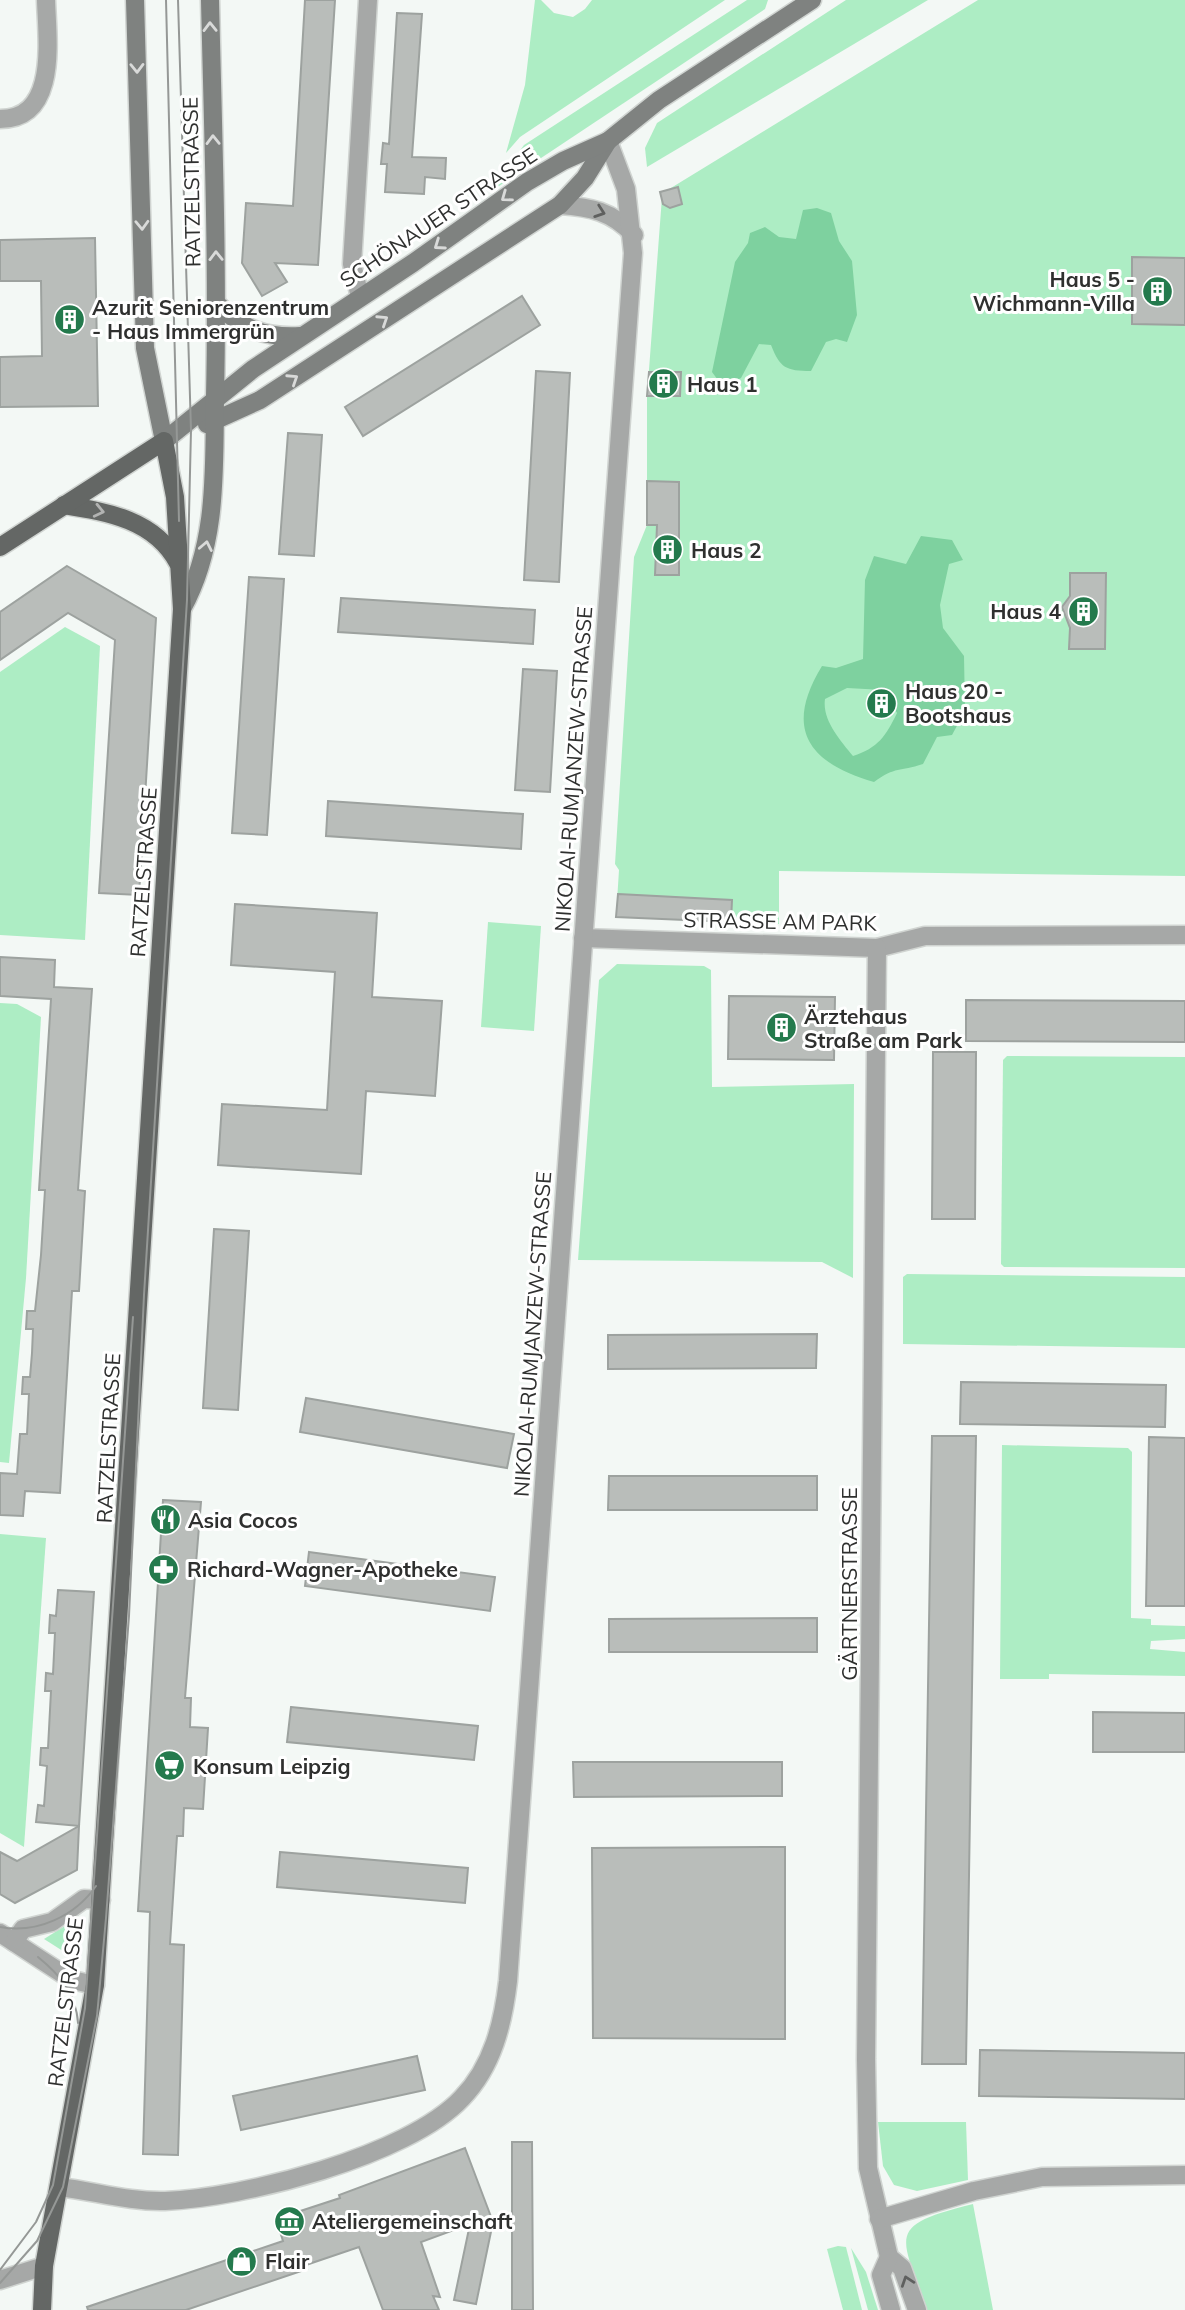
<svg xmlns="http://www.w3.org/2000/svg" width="1185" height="2310" font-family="Mulish,sans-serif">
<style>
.green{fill:#adedc4}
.water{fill:#7ed19f;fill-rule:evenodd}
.building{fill:#b9bdba;stroke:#9da29f;stroke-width:2}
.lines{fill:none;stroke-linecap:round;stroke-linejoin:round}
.minor-casing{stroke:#d0d4d1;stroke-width:21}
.tertiary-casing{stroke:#d0d4d1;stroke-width:21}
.secondary-casing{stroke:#d0d4d1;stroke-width:21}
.primary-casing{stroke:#d0d4d1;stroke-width:21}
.minor{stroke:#a6a8a7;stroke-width:18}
.tertiary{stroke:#a6a8a7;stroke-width:18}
.secondary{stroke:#7f8280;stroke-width:18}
.primary{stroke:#646765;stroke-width:18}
.tram{stroke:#959896;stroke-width:2}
.oneway{stroke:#d9dad9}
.oneway2{stroke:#5f605f}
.oneway3{stroke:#b2b3b2}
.labels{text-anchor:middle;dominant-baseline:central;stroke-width:6;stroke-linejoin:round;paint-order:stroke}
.street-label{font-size:21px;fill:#2f302f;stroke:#fff}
.poi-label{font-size:21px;font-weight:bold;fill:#2f302f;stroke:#fff;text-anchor:start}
</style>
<rect width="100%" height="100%" fill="#f3f8f5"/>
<g class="green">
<path d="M535 0H541L554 13 573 17 585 9 592 0H725L520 137 506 153 525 85Z"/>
<path d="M747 0H768L765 9 490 192 524 145Z"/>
<path d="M846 0H928L647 167 645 148 657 123Z"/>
<path d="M978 0H1185V876L779 871V924L616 917 619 870 615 864 634 557 647 525V396L662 197 666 191Z"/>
<path d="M65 627 100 646 85 940 0 935V672Z"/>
<path d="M488 922 541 926 534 1031 481 1027Z"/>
<path d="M617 964 704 966 711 970 712 1087 854 1084 853 1278 822 1262 578 1260 599 980Z"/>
<path d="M0 1003 17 1004 41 1017 26 1278 9 1463 0 1462Z"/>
<path d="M1007 1056 1185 1057V1268L1004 1267 1001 1264 1003 1060Z"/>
<path d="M907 1274 1185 1277V1348L903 1344V1277Z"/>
<path d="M1002 1445 1128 1448 1132 1452 1131 1618 1151 1619V1625L1185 1626V1639L1151 1641 1150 1649 1185 1652V1676L1049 1674V1679H1000Z"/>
<path d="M0 1534 46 1538 24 1847 0 1833Z"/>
<path d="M68 1924 66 1953 44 1939Z"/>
<path d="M878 2122H966L968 2180 917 2191 894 2185 883 2166Z"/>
<path d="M973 2204 993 2310H927C901 2234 884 2226 973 2204Z"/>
<path d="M838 2246 846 2247 862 2310H843L827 2249Z"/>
<path d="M851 2248 866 2272 878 2310H868Z"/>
</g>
<g class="water">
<path d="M817 208 831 213 839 241 852 261 857 315 847 342 836 339 826 342 811 371C786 371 780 368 771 345L759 344 741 378 723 387 712 372 735 262 748 243 750 233 765 227 779 237 796 239 803 210Z"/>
<path d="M921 536 952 540 963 560 949 564 940 605 943 628 964 656 965 711 952 735 937 737 923 764C899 772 896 766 874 782 809 763 783 730 822 666L836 668 863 659 865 580 874 556 906 564ZM847 688 884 690 897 713C886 736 878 748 853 756 840 740 822 720 825 699Z"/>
</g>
<g class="building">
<path d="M305 0H335L318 265 275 263 287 282 262 296 242 263 246 203 293 206Z"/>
<path d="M397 13 422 14 412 157 446 158 445 179 425 177 424 194 385 192 387 164H381L383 143 389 144Z"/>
<path d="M678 187 682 204 670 208 663 204 660 192Z"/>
<path d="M95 238 98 406 0 407V357L42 356 41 281H0V240Z"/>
<path d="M1132 257 1185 258V325L1132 324Z"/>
<path d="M522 296 540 325 363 436 345 407Z"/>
<path d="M536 371 570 373 559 582 524 580Z"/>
<path d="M649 372H681L680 396H647Z"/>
<path d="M288 433 322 435 314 556 279 554Z"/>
<path d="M647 481 679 482V575H655L657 525H647Z"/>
<path d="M67 566 156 618 139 895 99 893 115 640 68 613 0 660V612Z"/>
<path d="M1070 573H1106L1105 649H1069L1070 628 1062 607 1070 596Z"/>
<path d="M249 577 284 579 267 835 232 833Z"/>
<path d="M341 598 535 610 533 644 338 632Z"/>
<path d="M523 669 557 671 550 792 515 790Z"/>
<path d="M884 689 895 707 879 716 868 699Z"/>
<path d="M328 801 523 814 521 849 326 836Z"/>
<path d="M618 894 732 900 731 922 616 917Z"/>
<path d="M235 904 377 913 372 997 442 1001 435 1096 366 1091 361 1174 218 1165 222 1104 327 1110 335 972 231 965Z"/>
<path d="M0 957 55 960 54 987 92 989 78 1190 85 1191 79 1291H72L60 1493 25 1491 23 1516 0 1515V1473L17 1474 20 1434H27L29 1394H22L23 1377H30L32 1353 33 1329H26L27 1311H35L41 1255 45 1190H39L51 999 0 996Z"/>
<path d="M729 996 835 997 834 1060 728 1059Z"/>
<path d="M966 1000 1185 1001V1042L966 1041Z"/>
<path d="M933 1052H976L975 1219H932Z"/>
<path d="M214 1229 249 1231 238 1410 203 1408Z"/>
<path d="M817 1334 816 1368 608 1369V1335Z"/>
<path d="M961 1382 1166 1385 1165 1427 960 1424Z"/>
<path d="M306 1398 514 1434 507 1468 300 1432Z"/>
<path d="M932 1436H976L966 2064H922Z"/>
<path d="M1149 1437 1185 1438V1606H1146Z"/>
<path d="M609 1476H817V1510H608Z"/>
<path d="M163 1500 201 1502 185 1698H191L190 1727 208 1728 203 1809 184 1808 183 1836H177L170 1944 184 1945 178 2155 143 2154 150 1912 138 1911Z"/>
<path d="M309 1552 495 1577 490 1611 305 1586Z"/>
<path d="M58 1590 94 1592 79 1826 36 1822 38 1805 44 1806 47 1766 40 1765 41 1748H48L51 1691H45L46 1673 53 1674 55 1633H49L50 1615 56 1616Z"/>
<path d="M817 1618V1652H609V1619Z"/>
<path d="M291 1707 478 1726 474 1760 287 1742Z"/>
<path d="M1093 1712 1185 1713V1752H1093Z"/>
<path d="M573 1762H782V1796L574 1797Z"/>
<path d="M79 1826 77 1870 15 1903 0 1894V1852L17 1861Z"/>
<path d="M785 1847V2039L593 2038 592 1848Z"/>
<path d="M280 1852 468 1868 465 1903 277 1887Z"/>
<path d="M980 2050 1185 2053V2099L979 2096Z"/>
<path d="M417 2056 425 2090 241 2130 233 2096Z"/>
<path d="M512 2142H532L533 2310H512Z"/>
<path d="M465 2148 493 2222 476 2304 454 2300 470 2224 421 2242 440 2297 433 2296 439 2310H383L359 2247 306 2265 307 2269 186 2310H88L87 2307 283 2241 276 2219 340 2198 339 2195Z"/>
</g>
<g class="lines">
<defs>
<g id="minor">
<path d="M0 119C59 119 47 38 46 0"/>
<path d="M560 205C590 207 612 211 634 235"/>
<path d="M360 297 352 264 368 0"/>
<path d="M583 938 877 948 925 936 1185 935"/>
<path d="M877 948 866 2059 868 2168 889 2257 902 2268 917 2310"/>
<path d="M0 1933 72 1980 95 1985"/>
<path d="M14 1942 23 1929 52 1922 84 1899 101 1900"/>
<path d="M59 2187C94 2191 129 2202 165 2201 243 2198 408 2156 462 2098 493 2066 503 2023 508 1981L633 253 626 189 608 141"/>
<path d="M879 2219 974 2191 1042 2177 1185 2175"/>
<path d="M889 2257 881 2275 891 2310"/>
</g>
<path id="tertiary" d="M0 2280 44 2266"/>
<g id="secondary">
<path d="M135 0 145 348 164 441"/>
<path d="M217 304C243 329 264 338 300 336"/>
<path d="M207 424 260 400 560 205 585 178 608 141"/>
<path d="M164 441 253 369 413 263 527 182 563 161 608 141 659 100 812 0"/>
<path d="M182 609C218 544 214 469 215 397 218 265 213 132 210 0"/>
</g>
<g id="primary">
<path d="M64 505C108 512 155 520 178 563"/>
<path d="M0 547 164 441 175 497 182 609 95 1985 44 2266 42 2310"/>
</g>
</defs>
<use href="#minor" class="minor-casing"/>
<use href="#tertiary" class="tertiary-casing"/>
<use href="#secondary" class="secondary-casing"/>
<use href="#primary" class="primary-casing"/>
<use href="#minor" class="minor"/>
<use href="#tertiary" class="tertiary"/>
<use href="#secondary" class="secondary"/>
<use href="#primary" class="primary"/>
<g class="tram">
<path d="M166 0 179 521"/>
<path d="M0 1927C37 1934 75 1916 96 1886"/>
<path d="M38 1957C60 1975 76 1993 78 2023"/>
<path d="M0 2270 36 2222 53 2185 85 2008 133 1317"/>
<path d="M0 2283 37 2241 63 2187 97 2016 106 1918 129 1616 144 1295 187 600 191 430 178 0"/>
</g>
</g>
<defs><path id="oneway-chevron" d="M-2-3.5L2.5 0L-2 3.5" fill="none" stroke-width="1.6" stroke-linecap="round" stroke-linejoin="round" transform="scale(1.75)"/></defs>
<g class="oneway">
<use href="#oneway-chevron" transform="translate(210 27) rotate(-91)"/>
<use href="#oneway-chevron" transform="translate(137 68) rotate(89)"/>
<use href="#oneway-chevron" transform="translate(213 140) rotate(-91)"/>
<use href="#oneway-chevron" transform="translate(506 197) rotate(144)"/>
<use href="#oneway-chevron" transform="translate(142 225) rotate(88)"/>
<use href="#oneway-chevron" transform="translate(439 245) rotate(145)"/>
<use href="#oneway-chevron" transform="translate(216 256) rotate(-91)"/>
<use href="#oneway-chevron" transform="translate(383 320) rotate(-33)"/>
<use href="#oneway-chevron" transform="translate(293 379) rotate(-33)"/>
<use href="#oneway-chevron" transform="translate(206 546) rotate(-79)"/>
</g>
<g class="oneway2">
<use href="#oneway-chevron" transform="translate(600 212) rotate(19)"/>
<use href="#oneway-chevron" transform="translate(907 2281) rotate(-109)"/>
</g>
<use class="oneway3" href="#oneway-chevron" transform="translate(99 511) rotate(13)"/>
<defs>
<symbol id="building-disc" viewBox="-11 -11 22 22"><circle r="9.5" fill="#247a4d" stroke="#fff"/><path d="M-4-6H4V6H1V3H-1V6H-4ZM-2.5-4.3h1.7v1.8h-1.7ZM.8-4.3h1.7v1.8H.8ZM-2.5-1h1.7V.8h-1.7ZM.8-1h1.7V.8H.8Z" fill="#fff"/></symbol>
<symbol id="restaurant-disc" viewBox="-11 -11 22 22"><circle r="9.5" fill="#247a4d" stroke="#fff"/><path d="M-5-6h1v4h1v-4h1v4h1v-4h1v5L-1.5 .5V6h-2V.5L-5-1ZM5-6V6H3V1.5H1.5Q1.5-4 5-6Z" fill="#fff"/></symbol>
<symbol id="pharmacy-disc" viewBox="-11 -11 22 22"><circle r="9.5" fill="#247a4d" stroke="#fff"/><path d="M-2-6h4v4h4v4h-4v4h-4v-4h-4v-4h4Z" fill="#fff"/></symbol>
<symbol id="supermarket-disc" viewBox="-11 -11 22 22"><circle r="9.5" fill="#247a4d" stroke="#fff"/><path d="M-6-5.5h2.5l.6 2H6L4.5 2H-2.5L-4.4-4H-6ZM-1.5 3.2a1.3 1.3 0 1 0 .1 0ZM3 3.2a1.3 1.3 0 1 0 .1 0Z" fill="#fff"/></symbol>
<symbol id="museum-disc" viewBox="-11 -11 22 22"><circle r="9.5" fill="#247a4d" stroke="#fff"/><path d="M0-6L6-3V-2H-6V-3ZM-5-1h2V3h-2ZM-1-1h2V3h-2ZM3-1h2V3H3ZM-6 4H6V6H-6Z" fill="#fff"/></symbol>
<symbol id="shop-disc" viewBox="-11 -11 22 22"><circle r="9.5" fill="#247a4d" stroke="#fff"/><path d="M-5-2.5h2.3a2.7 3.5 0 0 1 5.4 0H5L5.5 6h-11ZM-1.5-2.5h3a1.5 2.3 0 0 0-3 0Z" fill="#fff"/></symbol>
</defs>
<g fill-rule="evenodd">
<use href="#building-disc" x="1140" y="274" width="35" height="35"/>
<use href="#building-disc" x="52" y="302" width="35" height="35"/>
<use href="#building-disc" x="646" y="366" width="35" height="35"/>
<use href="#building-disc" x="650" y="532" width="35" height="35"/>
<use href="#building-disc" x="1066" y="594" width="35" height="35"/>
<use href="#building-disc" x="864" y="686" width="35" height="35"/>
<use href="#building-disc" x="764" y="1010" width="35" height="35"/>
<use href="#restaurant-disc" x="148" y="1502" width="35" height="35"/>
<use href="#pharmacy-disc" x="146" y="1552" width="35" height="35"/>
<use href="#supermarket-disc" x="152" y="1748" width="35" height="35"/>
<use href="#museum-disc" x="272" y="2204" width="35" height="35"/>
<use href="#shop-disc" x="224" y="2244" width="35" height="35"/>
</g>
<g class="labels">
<g class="street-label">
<text transform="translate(191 182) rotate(-91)">RATZELSTRASSE</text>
<text transform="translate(438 217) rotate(-34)">SCHÖNAUER STRASSE</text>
<text transform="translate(573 769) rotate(-86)">NIKOLAI-RUMJANZEW-STRASSE</text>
<text transform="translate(143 872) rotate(-86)">RATZELSTRASSE</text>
<text transform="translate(780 921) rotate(1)">STRASSE AM PARK</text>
<text transform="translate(532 1334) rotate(-86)">NIKOLAI-RUMJANZEW-STRASSE</text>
<text transform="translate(108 1438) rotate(-87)">RATZELSTRASSE</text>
<text transform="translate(849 1584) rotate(-90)">GÄRTNERSTRASSE</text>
<text transform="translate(65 2002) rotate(-83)">RATZELSTRASSE</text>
</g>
<g class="poi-label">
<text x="1135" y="279" text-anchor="end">Haus 5 -<tspan x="1135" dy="24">Wichmann-Villa</tspan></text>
<text x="92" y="307">Azurit Seniorenzentrum<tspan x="92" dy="24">- Haus Immergrün</tspan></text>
<text x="687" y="384">Haus 1</text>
<text x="691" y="550">Haus 2</text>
<text x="1061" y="611" text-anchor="end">Haus 4</text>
<text x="905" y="691">Haus 20 -<tspan x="905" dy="24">Bootshaus</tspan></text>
<text x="804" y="1016">Ärztehaus<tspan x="804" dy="24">Straße am Park</tspan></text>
<text x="188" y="1520">Asia Cocos</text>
<text x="187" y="1569">Richard-Wagner-Apotheke</text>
<text x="193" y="1766">Konsum Leipzig</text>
<text x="312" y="2221">Ateliergemeinschaft</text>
<text x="265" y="2261">Flair</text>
</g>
</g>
</svg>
